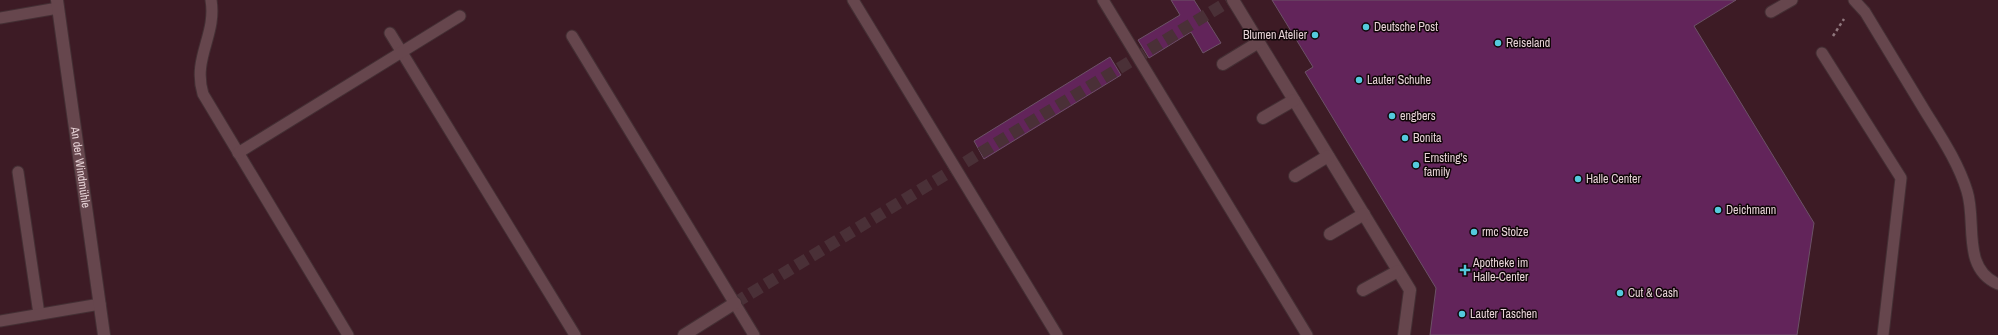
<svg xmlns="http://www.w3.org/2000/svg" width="1998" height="335" font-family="'Archivo Narrow',sans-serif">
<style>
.built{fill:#3d1b25}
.building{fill:#62245a;stroke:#6c5267}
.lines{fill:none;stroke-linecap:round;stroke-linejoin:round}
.street-tunnel{stroke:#4a3037;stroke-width:12;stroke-dasharray:12 6;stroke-linecap:butt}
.lane-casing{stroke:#442f34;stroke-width:13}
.street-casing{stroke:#442f34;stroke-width:14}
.path{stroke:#8f777d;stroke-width:2.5;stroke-dasharray:3 3;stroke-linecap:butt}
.lane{stroke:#66464d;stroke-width:11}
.street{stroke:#66464d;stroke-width:12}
.poi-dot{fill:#54cadd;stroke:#0f0507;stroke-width:1.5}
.labels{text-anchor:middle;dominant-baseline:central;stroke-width:3;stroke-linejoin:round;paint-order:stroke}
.poi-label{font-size:12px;fill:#e6d2d6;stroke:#0f0507;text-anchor:start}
.street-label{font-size:12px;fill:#e6d2d6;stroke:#0f0507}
</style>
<rect width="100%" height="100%" fill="#2f141b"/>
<rect class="built" x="0" y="0" width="1998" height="335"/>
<g class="building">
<path d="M1171 0H1194L1221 43 1203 53 1191 32 1149 58 1138 40 1180 15Z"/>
<path d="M1272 0H1736L1694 26 1814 223 1797 335H1430L1436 288 1305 72 1313 67Z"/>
<path d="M1110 57 1121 75 984 159 974 141Z"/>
</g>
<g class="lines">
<path class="street-tunnel" d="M735 303 1231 0"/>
<defs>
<g id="lane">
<path d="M211 0C217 35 192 58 203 94L348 335"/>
<path d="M853 0 1057 335"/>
<path d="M1103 0 1307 335"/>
<path d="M1854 0 1865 12C1885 45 1905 78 1925 111 1941 137 1958 162 1967 191 1977 222 1961 268 1998 284"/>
<path d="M1771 12 1792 0"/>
<path d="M0 18 58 8"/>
<path d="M390 33 575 335"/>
<path d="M572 36 754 335"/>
<path d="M1822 53 1901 178 1883 335"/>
<path d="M238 153 460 16"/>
<path d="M18 172 39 314"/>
<path d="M0 321 100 304"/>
</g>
<g id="street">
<path id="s1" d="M57 0 104 335"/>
<path d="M1233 0 1410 290 1404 335"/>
<path d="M1223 64 1259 42"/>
<path d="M1263 118 1294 100"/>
<path d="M1295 176 1328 156"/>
<path d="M1330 234 1364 214"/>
<path d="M1363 290 1398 271"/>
<path d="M684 335 735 303"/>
</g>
</defs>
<use href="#lane" class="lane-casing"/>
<use href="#street" class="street-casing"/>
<path class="path" d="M1833 36 1844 19"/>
<use href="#lane" class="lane"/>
<use href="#street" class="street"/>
</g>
<g class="poi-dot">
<circle cx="1366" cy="27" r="4"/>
<circle cx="1315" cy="35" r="4"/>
<circle cx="1498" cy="43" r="4"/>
<circle cx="1359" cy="80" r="4"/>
<circle cx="1392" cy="116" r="4"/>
<circle cx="1405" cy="138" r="4"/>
<circle cx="1416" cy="165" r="4"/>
<circle cx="1578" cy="179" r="4"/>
<circle cx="1718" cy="210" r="4"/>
<circle cx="1474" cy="232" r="4"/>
<path d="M1463 264h4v4h4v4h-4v4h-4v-4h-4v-4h4z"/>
<circle cx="1620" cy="293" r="4"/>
<circle cx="1462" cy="314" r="4"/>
</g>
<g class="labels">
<g class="poi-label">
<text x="1374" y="27">Deutsche Post</text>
<text x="1307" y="35" text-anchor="end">Blumen Atelier</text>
<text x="1506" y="43">Reiseland</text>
<text x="1367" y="80">Lauter Schuhe</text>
<text x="1400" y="116">engbers</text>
<text x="1413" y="138">Bonita</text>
<text x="1424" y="158">Ernsting's<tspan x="1424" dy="14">family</tspan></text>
<text x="1586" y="179">Halle Center</text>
<text x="1726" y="210">Deichmann</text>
<text x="1482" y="232">rmc Stolze</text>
<text x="1473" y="263">Apotheke im<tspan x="1473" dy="14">Halle-Center</tspan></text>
<text x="1628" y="293">Cut &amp; Cash</text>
<text x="1470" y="314">Lauter Taschen</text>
</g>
<g class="street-label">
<text stroke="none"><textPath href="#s1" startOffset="169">An der Windmühle</textPath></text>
</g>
</g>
</svg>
